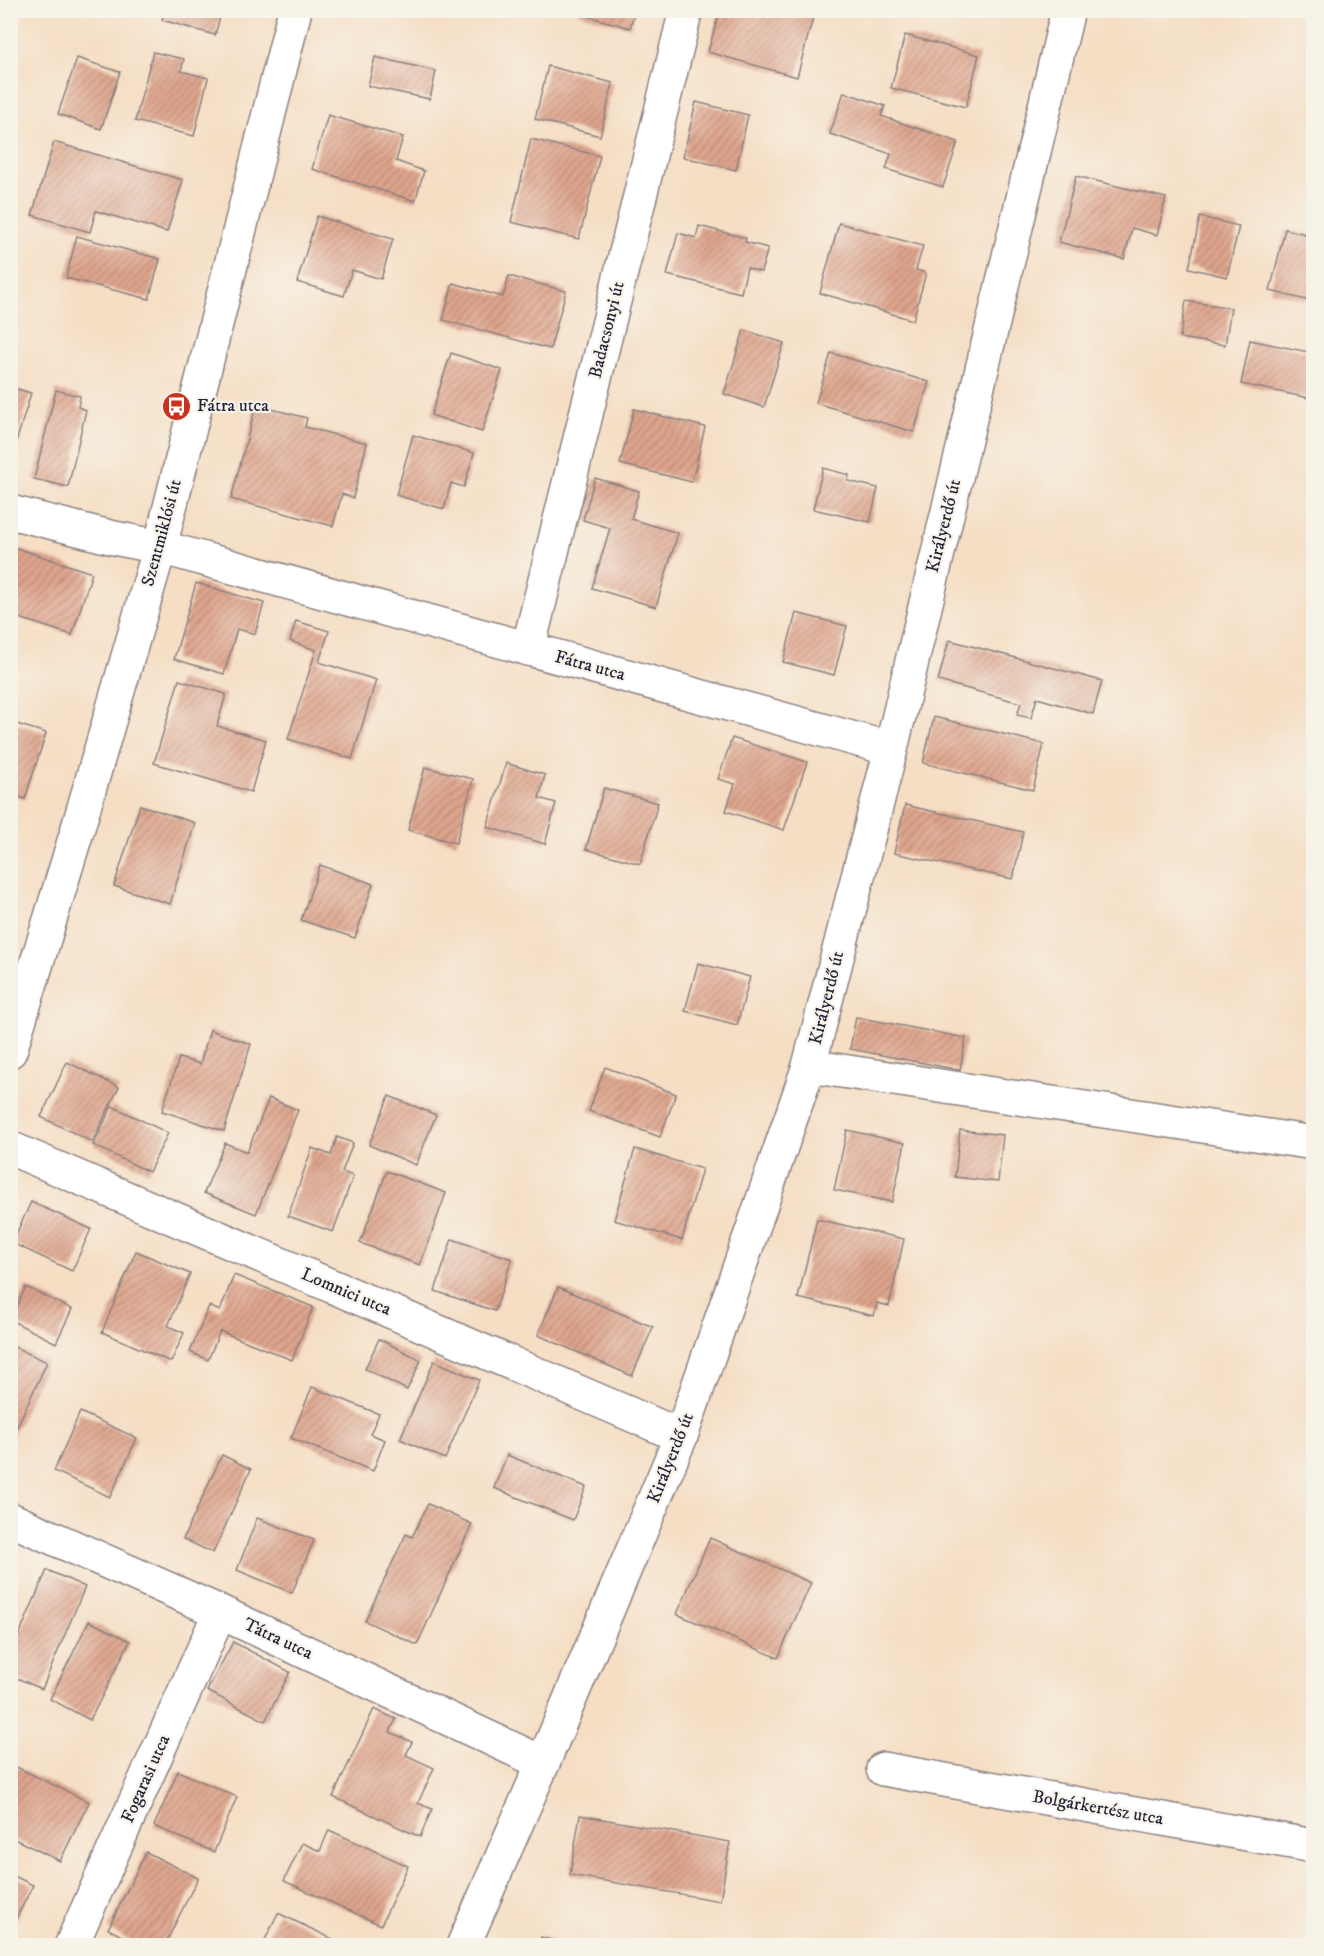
<svg xmlns="http://www.w3.org/2000/svg" width="1324" height="1956" font-family="'IM FELL DW Pica',serif">
<style>
.building{fill:url(#building-hatch)}
.lines{fill:none;stroke-linecap:round;stroke-linejoin:round}
.minor-casing{stroke:#8c8080;stroke-width:36}
.tertiary-casing{stroke:#8c8080;stroke-width:36}
.minor{stroke:#fff;stroke-width:33}
.tertiary{stroke:#fff;stroke-width:33}
.labels{text-anchor:middle;dominant-baseline:central;stroke-width:4.5;stroke-linejoin:round;paint-order:stroke}
.street-label{font-size:18px;fill:#22223b;stroke:#f7f3e8}
.poi-label{font-size:18px;fill:#22223b;stroke:#f7f3e8;text-anchor:start}
</style>
<defs>
<pattern id="building-hatch" width="6" height="6" patternUnits="userSpaceOnUse" patternTransform="scale(1.5)"><rect width="6" height="6" fill="#dfa58d"/><path d="M-1 1l2-2M0 6l6-6M5 7l2-2" fill="none" stroke="#b48674"/></pattern>
</defs>
<rect width="100%" height="100%" fill="#f7f3e8"/>
<filter id="ink" filterUnits="userSpaceOnUse"><feTurbulence type="fractalNoise" baseFrequency=".0167" numOctaves="2"/><feDisplacementMap in="SourceGraphic" scale="12" xChannelSelector="R" yChannelSelector="G"/><feConvolveMatrix kernelMatrix="1 2 1 2 8 2 1 2 1" color-interpolation-filters="sRGB"/></filter>
<filter id="wash" filterUnits="userSpaceOnUse"><feTurbulence type="fractalNoise" baseFrequency=".008" numOctaves="4" result="noise"/><feDisplacementMap in="SourceGraphic" scale="24" xChannelSelector="R" yChannelSelector="G"/><feGaussianBlur stdDeviation="1.35" result="paint"/><feColorMatrix in="noise" values="0 0 0 0 0 0 0 0 0 0 0 0 0 0 0 0 0 1.4 0 .05"/><feComposite in="paint" operator="in"/></filter>
<g filter="url(#wash)">
<rect width="100%" height="100%" fill="#f5dec4"/>
<g id="blocks">
<g class="building">
<path d="M165 10H222L215 35 162 20Z"/>
<path d="M578 10H635L630 28 577 13Z"/>
<path d="M720 10H815L797 77 708 52Z"/>
<path d="M905 35 979 55 966 107 891 88Z"/>
<path d="M153 52 184 59 181 71 208 78 194 136 135 121Z"/>
<path d="M375 57 436 71 430 99 368 86Z"/>
<path d="M77 58 120 72 101 129 58 114Z"/>
<path d="M548 66 613 83 600 136 535 119Z"/>
<path d="M844 92 885 106 881 116 958 142 943 187 886 169 891 154 830 134Z"/>
<path d="M696 102 748 115 736 170 683 157Z"/>
<path d="M328 115 403 137 396 161 424 171 415 201 312 169Z"/>
<path d="M531 139 600 156 579 239 511 222Z"/>
<path d="M54 142 183 180 167 232 96 211 90 232 32 215Z"/>
<path d="M1076 176 1166 198 1157 235 1132 228 1124 259 1059 242Z"/>
<path d="M317 216 393 239 381 279 352 270 344 296 297 282Z"/>
<path d="M1200 217 1239 226 1227 277 1189 268Z"/>
<path d="M839 223 923 246 916 270 926 273 913 320 820 293Z"/>
<path d="M699 226 746 238 745 242 768 248 761 272 747 268 741 293 667 275 678 233 696 238Z"/>
<path d="M1285 229 1314 236V302L1270 291Z"/>
<path d="M77 236 160 259 149 299 66 278Z"/>
<path d="M509 276 566 291 550 349 443 320 453 283 503 297Z"/>
<path d="M1186 301 1231 308 1225 345 1180 338Z"/>
<path d="M744 330 784 343 764 407 724 394Z"/>
<path d="M1250 340 1314 353V399L1241 384Z"/>
<path d="M451 353 502 370 482 432 431 415Z"/>
<path d="M831 353 929 382 914 432 816 403Z"/>
<path d="M10 387 31 393 11 459H10Z"/>
<path d="M56 390 80 396 78 407 86 410 68 487 34 479Z"/>
<path d="M256 405 307 418 305 427 367 443 353 498 342 494 333 526 231 499Z"/>
<path d="M634 409 705 427 692 482 620 464Z"/>
<path d="M413 435 474 453 464 487 451 483 444 509 396 495Z"/>
<path d="M823 468 849 475 848 481 878 488 870 522 813 509Z"/>
<path d="M595 478 639 491 631 519 678 533 656 607 592 588 610 528 583 520Z"/>
<path d="M10 546 92 573 72 635 10 615 13 596 10 595Z"/>
<path d="M196 583 264 603 255 634 237 629 224 674 174 659Z"/>
<path d="M796 613 847 626 834 675 783 662Z"/>
<path d="M296 621 329 631 319 662 376 680 352 759 288 739 316 650 290 641Z"/>
<path d="M949 640 1102 681 1093 714 1037 698 1031 718 1017 715 1021 703 938 681Z"/>
<path d="M179 680 226 694 217 726 266 740 251 792 154 763Z"/>
<path d="M934 717 1044 744 1033 790 923 763Z"/>
<path d="M10 722 46 733 25 799 10 794Z"/>
<path d="M732 738 807 762 784 830 726 811 735 784 718 779Z"/>
<path d="M506 763 545 775 539 798 556 803 545 844 487 827Z"/>
<path d="M425 767 473 779 456 843 408 830Z"/>
<path d="M604 788 658 803 640 864 586 849Z"/>
<path d="M140 805 195 823 170 904 114 886Z"/>
<path d="M905 805 1023 832 1013 879 894 853Z"/>
<path d="M320 865 373 884 355 938 301 920Z"/>
<path d="M698 963 750 977 737 1025 685 1011Z"/>
<path d="M856 1017 966 1038 960 1070 850 1049Z"/>
<path d="M210 1030 251 1044 224 1131 162 1111 179 1058 200 1064Z"/>
<path d="M67 1062 119 1087 92 1142 41 1117Z"/>
<path d="M605 1067 676 1094 660 1137 589 1111Z"/>
<path d="M389 1096 436 1115 416 1165 369 1145Z"/>
<path d="M269 1098 298 1110 256 1214 204 1193 225 1143 247 1152Z"/>
<path d="M112 1106 168 1133 149 1172 93 1145Z"/>
<path d="M847 1130 905 1143 892 1202 834 1190Z"/>
<path d="M960 1130 1003 1135 998 1182 955 1177Z"/>
<path d="M337 1137 353 1143 342 1172 353 1176 333 1232 288 1216 312 1148 331 1155Z"/>
<path d="M635 1149 702 1169 682 1240 614 1220Z"/>
<path d="M387 1171 446 1193 420 1265 360 1243Z"/>
<path d="M31 1202 91 1229 72 1271 12 1243Z"/>
<path d="M817 1219 904 1239 889 1306 877 1303 874 1316 798 1298Z"/>
<path d="M452 1239 512 1259 495 1311 435 1291Z"/>
<path d="M136 1251 190 1274 168 1326 184 1333 171 1362 102 1332Z"/>
<path d="M234 1275 313 1307 292 1360 220 1331 208 1360 190 1352 209 1306 220 1311Z"/>
<path d="M26 1287 72 1309 56 1343 10 1320Z"/>
<path d="M558 1287 653 1327 632 1376 538 1335Z"/>
<path d="M379 1339 421 1360 407 1390 365 1369Z"/>
<path d="M10 1345 47 1362 10 1442Z"/>
<path d="M434 1361 479 1380 445 1459 400 1439Z"/>
<path d="M312 1387 379 1414 370 1434 385 1440 373 1471 291 1438Z"/>
<path d="M80 1412 137 1438 110 1497 54 1471Z"/>
<path d="M222 1455 251 1469 213 1553 183 1539Z"/>
<path d="M507 1455 586 1487 573 1520 494 1488Z"/>
<path d="M428 1504 472 1524 417 1645 365 1621 406 1534 412 1537Z"/>
<path d="M257 1518 314 1540 292 1593 237 1570Z"/>
<path d="M710 1538 811 1583 778 1658 677 1614Z"/>
<path d="M47 1570 85 1587 42 1689 10 1675V1656Z"/>
<path d="M89 1621 130 1641 90 1720 50 1699Z"/>
<path d="M233 1642 290 1672 265 1721 207 1691Z"/>
<path d="M374 1709 396 1719 390 1732 412 1742 406 1755 434 1768 418 1803 432 1809 420 1837 333 1797Z"/>
<path d="M10 1764 89 1802 60 1861 10 1837Z"/>
<path d="M178 1771 237 1797 214 1852 154 1826Z"/>
<path d="M580 1815 730 1842 720 1901 570 1875Z"/>
<path d="M329 1830 408 1866 381 1925 284 1881 302 1843 320 1851Z"/>
<path d="M146 1852 198 1878 164 1946H141L108 1929Z"/>
<path d="M10 1874 33 1885 10 1931Z"/>
<path d="M278 1913 339 1942 337 1946H262Z"/>
<path d="M541 1937 565 1945V1946H538Z"/>
</g>
</g>
</g>
<g filter="url(#ink)">
<use href="#blocks" fill-opacity="0" stroke="#8c8080" stroke-width="1.5"/>
<g class="lines">
<defs>
<g id="minor">
<path d="M10 512 114 538 160 547 891 749"/>
<path d="M528 649 686 10"/>
<path d="M809 1066 1314 1143"/>
<path d="M10 1148 681 1436"/>
<path d="M10 1519 220 1612 543 1763"/>
<path d="M883 1769 1314 1846"/>
<path d="M71 1946 220 1612"/>
<path d="M463 1946 543 1763 681 1436 809 1066 891 749 1068 10"/>
</g>
<path id="tertiary" d="M10 1051 75 838 160 547 295 10"/>
</defs>
<use href="#minor" class="minor-casing"/>
<use href="#tertiary" class="tertiary-casing"/>
<use href="#minor" class="minor"/>
<use href="#tertiary" class="tertiary"/>
</g>
</g>
<defs>
<symbol id="bus-disc" viewBox="-11 -11 22 22"><circle r="9.5" fill="#c8321e" stroke="#f7f3e8"/><path d="M-5-6H5V4H4V6H2V4H-2V6H-4V4H-5ZM-3.5-4V0h7V-4ZM-3.5 1.2v1.5H-2V1.2ZM2 1.2v1.5H3.5V1.2Z" fill="#fff"/></symbol>
</defs>
<g fill-rule="evenodd">
<use href="#bus-disc" x="160" y="390" width="33" height="33"/>
</g>
<g class="labels">
<g class="street-label">
<text transform="translate(607 330) rotate(-76)">Badacsonyi út</text>
<text transform="translate(944 526) rotate(-76)">Királyerdő út</text>
<text transform="translate(162 533) rotate(-75)">Szentmiklósi út</text>
<text transform="translate(590 666) rotate(15)">Fátra utca</text>
<text transform="translate(827 998) rotate(-76)">Királyerdő út</text>
<text transform="translate(346 1292) rotate(23)">Lomnici utca</text>
<text transform="translate(671 1458) rotate(-68)">Királyerdő út</text>
<text transform="translate(278 1639) rotate(25)">Tátra utca</text>
<text transform="translate(146 1779) rotate(-66)">Fogarasi utca</text>
<text transform="translate(1098 1808) rotate(10)">Bolgárkertész utca</text>
</g>
<g class="poi-label">
<text x="197" y="406">Fátra utca</text>
</g>
</g>
<rect width="1324" height="1956" fill="none" stroke="#f7f3e8" stroke-width="36"/>
</svg>
